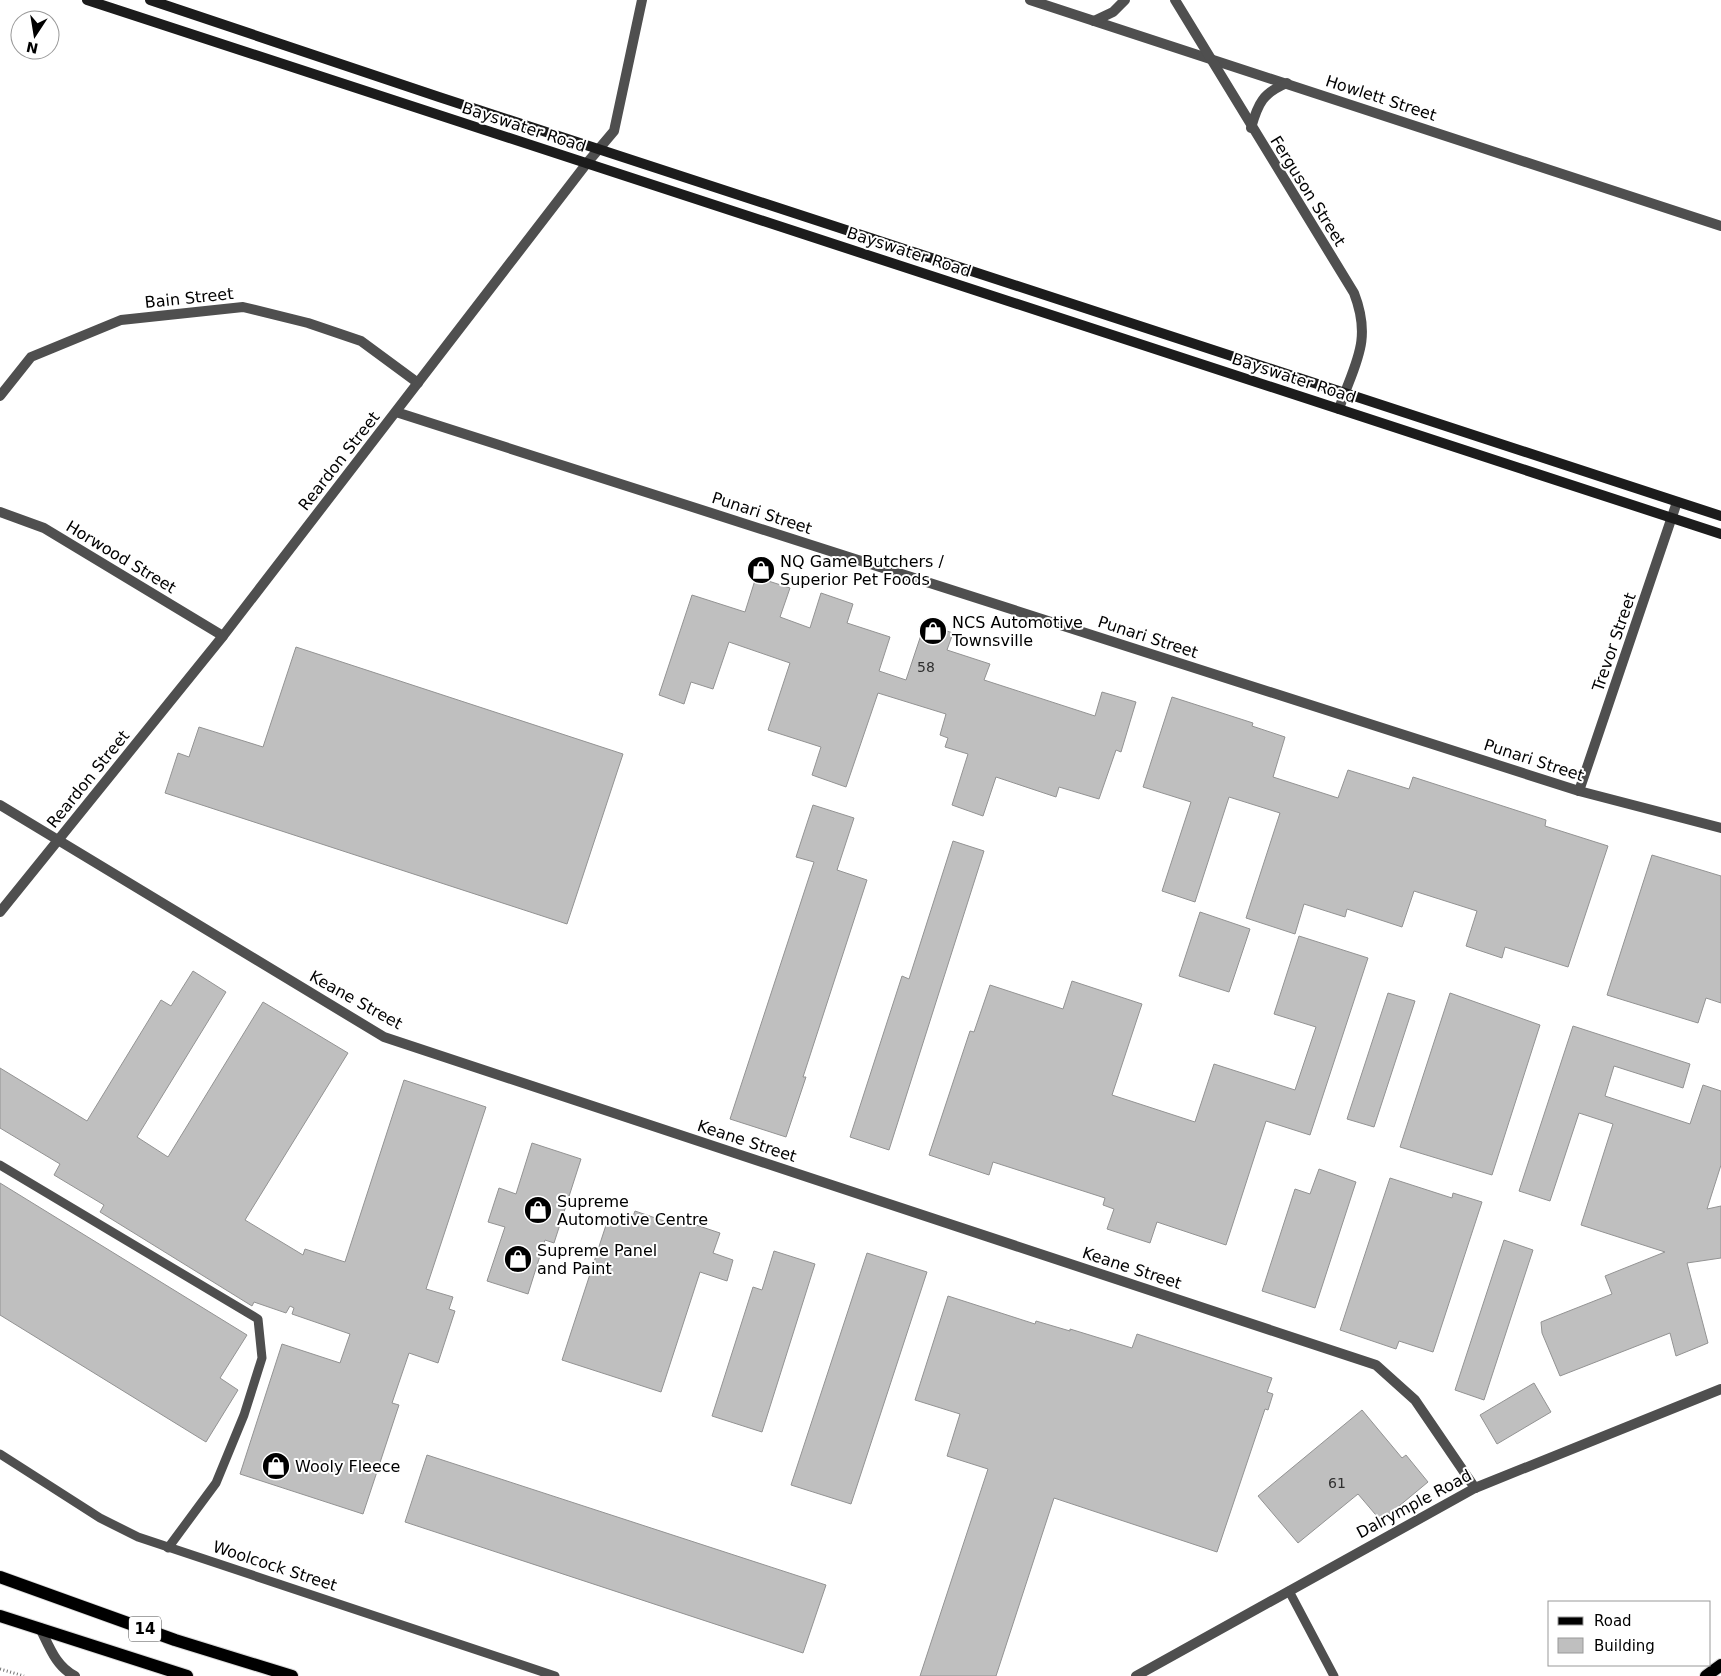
<svg xmlns="http://www.w3.org/2000/svg" width="1721" height="1676" font-family="'DejaVu Sans',sans-serif">
<style>
.building{fill:#bfbfbf;stroke:#939393}
.lines{fill:none;stroke-linecap:round;stroke-linejoin:round}
.primary-casing{stroke:#dbdbdb;stroke-width:14}
.path{stroke:#717171;stroke-width:3;stroke-dasharray:1 2.5;stroke-linecap:butt}
.lane{stroke:#4f4f4f;stroke-width:9}
.street{stroke:#4f4f4f;stroke-width:10}
.secondary{stroke:#1c1c1c;stroke-width:10}
.primary{stroke:#000;stroke-width:12}
.labels{text-anchor:middle;dominant-baseline:central;stroke-width:4;stroke-linejoin:round;paint-order:stroke}
.number-label{font-size:14px;fill:#303030}
.shield{fill:#fff;stroke:#4c4c4c;stroke-width:1}
.shield-label{font-size:15px;font-weight:bold;fill:#000}
.street-label{font-size:16px;fill:#000;stroke:#fff}
.poi-label{font-size:16px;fill:#000;stroke:#fff;text-anchor:start}
</style>
<rect width="100%" height="100%" fill="#fff"/>
<g class="building">
<path d="M756 577 790 588 780 617 810 628 821 593 853 604 847 623 890 637 879 671 906 680 922 632 925 633 928 625 953 633 947 650 990 664 984 680 1095 716 1102 692 1136 702 1121 752 1116 750 1099 799 1059 787 1056 797 996 777 983 816 952 805 968 754 945 747 948 738 940 735 946 714 878 693 846 787 812 775 821 747 768 730 790 663 729 642 713 689 691 682 684 704 659 695 692 595 745 612Z"/>
<path d="M296 647 623 754 567 924 165 793 178 753 189 757 199 727 263 747Z"/>
<path d="M1172 697 1253 723 1252 726 1285 737 1273 777 1338 798 1348 770 1409 789 1413 777 1546 820 1545 826 1608 846 1568 967 1505 947 1502 958 1466 946 1477 911 1414 891 1402 927 1347 909 1345 917 1304 904 1295 934 1246 918 1280 813 1229 797 1195 902 1162 891 1191 802 1143 787Z"/>
<path d="M813 805 854 818 837 870 867 880 803 1077H806L786 1137 730 1119 814 862 796 857Z"/>
<path d="M953 841 984 851 889 1150 850 1137 902 976 909 979Z"/>
<path d="M1652 855 1721 876V1003L1706 998 1698 1023 1607 995Z"/>
<path d="M1200 912 1250 929 1229 992 1179 976Z"/>
<path d="M1299 936 1368 958 1310 1135 1266 1121 1226 1245 1157 1222 1150 1243 1107 1229 1114 1209 1103 1205 1105 1198 993 1162 989 1175 929 1155 970 1031 974 1032 990 985 1063 1009 1072 981 1142 1004 1112 1095 1195 1122 1214 1064 1295 1090 1316 1027 1274 1014Z"/>
<path d="M193 971 226 992 137 1137 168 1157 263 1002 348 1053 245 1220 303 1255 305 1249 345 1262 404 1080 486 1107 426 1289 453 1297 449 1309 455 1311 438 1363 409 1353 392 1403 399 1405 363 1514 240 1474 282 1344 340 1363 350 1334 292 1314 294 1308 290 1306 286 1313 254 1302 252 1306 100 1212 104 1205 54 1175 60 1164 0 1128V1068L87 1121 161 1000 171 1006Z"/>
<path d="M1388 993 1415 1001 1374 1127 1347 1119Z"/>
<path d="M1450 993 1540 1025 1492 1175 1400 1147Z"/>
<path d="M1573 1026 1690 1064 1683 1088 1614 1066 1605 1096 1690 1124 1703 1085 1721 1091V1165L1707 1209 1721 1206V1258L1687 1263 1708 1343 1676 1356 1670 1333 1560 1376 1542 1333 1541 1322 1612 1294 1605 1276 1665 1252 1581 1225 1613 1124 1579 1113 1550 1201 1519 1191Z"/>
<path d="M532 1143 581 1159 554 1243 545 1240 528 1294 487 1281 505 1227 488 1222 499 1188 516 1194Z"/>
<path d="M1319 1169 1356 1182 1315 1308 1262 1291 1295 1189 1310 1194Z"/>
<path d="M1390 1178 1452 1198 1453 1193 1482 1202 1433 1352 1399 1341 1396 1349 1340 1330Z"/>
<path d="M0 1183 247 1335 220 1378 238 1390 206 1442 0 1315Z"/>
<path d="M635 1211 670 1223 672 1217 720 1233 713 1253 733 1260 727 1281 700 1272 661 1392 562 1360 608 1219 626 1225 629 1214 633 1216Z"/>
<path d="M1504 1240 1533 1250 1484 1400 1455 1390Z"/>
<path d="M774 1251 815 1264 762 1432 712 1416 753 1287 762 1290Z"/>
<path d="M867 1253 927 1272 851 1504 791 1485Z"/>
<path d="M948 1296 1035 1324 1036 1321 1070 1331V1329L1132 1348 1137 1334 1272 1378 1267 1392 1273 1394 1268 1410 1265 1409 1217 1552 1054 1498 996 1676H920L988 1469 947 1456 960 1414 915 1400Z"/>
<path d="M1534 1383 1551 1412 1497 1444 1480 1415Z"/>
<path d="M1362 1410 1402 1458 1406 1455 1428 1482 1381 1521 1358 1494 1298 1543 1258 1496Z"/>
<path d="M427 1455 826 1585 803 1653 405 1522Z"/>
</g>
<g class="lines">
<defs>
<g id="primary">
<path d="M0 1577 175 1640 292 1676"/>
<path d="M0 1616 187 1676"/>
<path d="M1706 1676 1721 1665"/>
</g>
</defs>
<use href="#primary" class="primary-casing"/>
<path class="path" d="M0 1669 24 1676"/>
<g class="lane">
<path d="M0 1165 258 1319 262 1358 244 1415 216 1483 168 1548"/>
<path d="M0 1454 100 1518 138 1537 555 1676"/>
<path d="M1289 1591 1334 1676"/>
</g>
<g class="street">
<path d="M1030 0 1721 226"/>
<path d="M1175 0 1354 293C1373 342 1354 364 1339 409"/>
<path d="M1094 21 1113 12 1125 0"/>
<path d="M1251 128C1258 103 1263 93 1287 83"/>
<path d="M0 396 31 357 121 320 243 307 308 323 361 341 418 383"/>
<path d="M396 412 1579 791 1721 828"/>
<path d="M0 512 44 528 223 636"/>
<path d="M1579 791 1677 502"/>
<path d="M0 805 384 1037 1376 1365 1415 1400 1475 1488"/>
<path d="M0 912 223 636 587 163 614 131 642 0"/>
<path d="M40 1628C49 1646 56 1667 75 1676"/>
<path d="M1136 1676 1475 1488 1721 1389"/>
</g>
<g class="secondary">
<path d="M87 0 1721 534"/>
<path d="M150 0 439 97 1721 516"/>
</g>
<use href="#primary" class="primary"/>
</g>
<defs>
<symbol id="shop-disc" viewBox="-11 -11 22 22"><circle r="9.5" fill="#000" stroke="#fff"/><path d="M-5-2.5h2.3a2.7 3.5 0 0 1 5.4 0H5L5.5 6h-11ZM-1.5-2.5h3a1.5 2.3 0 0 0-3 0Z" fill="#fff"/></symbol>
</defs>
<g fill-rule="evenodd">
<use href="#shop-disc" x="745" y="554" width="32" height="32"/>
<use href="#shop-disc" x="917" y="615" width="32" height="32"/>
<use href="#shop-disc" x="522" y="1194" width="32" height="32"/>
<use href="#shop-disc" x="502" y="1243" width="32" height="32"/>
<use href="#shop-disc" x="260" y="1450" width="32" height="32"/>
</g>
<g class="labels">
<g class="number-label">
<text x="926" y="667">58</text>
<text x="1337" y="1483">61</text>
</g>
<rect class="shield" x="129" y="1616.5" width="32" height="25" rx="4"/>
<g class="shield-label">
<text x="145" y="1629">14</text>
</g>
<g class="street-label">
<text transform="translate(1381 98) rotate(18)">Howlett Street</text>
<text transform="translate(524 127) rotate(18)">Bayswater Road</text>
<text transform="translate(1308 191) rotate(58)">Ferguson Street</text>
<text transform="translate(909 252) rotate(18)">Bayswater Road</text>
<text transform="translate(189 298) rotate(-6)">Bain Street</text>
<text transform="translate(1294 378) rotate(18)">Bayswater Road</text>
<text transform="translate(339 461) rotate(-52)">Reardon Street</text>
<text transform="translate(762 513) rotate(18)">Punari Street</text>
<text transform="translate(121 557) rotate(31)">Horwood Street</text>
<text transform="translate(1148 637) rotate(18)">Punari Street</text>
<text transform="translate(1614 642) rotate(-71)">Trevor Street</text>
<text transform="translate(1534 760) rotate(18)">Punari Street</text>
<text transform="translate(88 779) rotate(-51)">Reardon Street</text>
<text transform="translate(356 1000) rotate(29)">Keane Street</text>
<text transform="translate(747 1141) rotate(18)">Keane Street</text>
<text transform="translate(1132 1268) rotate(18)">Keane Street</text>
<text transform="translate(1414 1504) rotate(-28)">Dalrymple Road</text>
<text transform="translate(275 1566) rotate(18)">Woolcock Street</text>
</g>
<g class="poi-label">
<text x="780" y="561">NQ Game Butchers /<tspan x="780" dy="18">Superior Pet Foods</tspan></text>
<text x="952" y="622">NCS Automotive<tspan x="952" dy="18">Townsville</tspan></text>
<text x="557" y="1201">Supreme<tspan x="557" dy="18">Automotive Centre</tspan></text>
<text x="537" y="1250">Supreme Panel<tspan x="537" dy="18">and Paint</tspan></text>
<text x="295" y="1466">Wooly Fleece</text>
</g>
</g>
<rect x="1548" y="1601" width="162" height="65" fill="#ffffff" stroke="#999999"/>
<rect x="1558" y="1617" width="25" height="8" fill="#000000" stroke="#999999"/>
<text x="1594" y="1626" font-size="15" fill="#000000">Road</text>
<rect x="1558" y="1638" width="25" height="15" fill="#bfbfbf" stroke="#999999"/>
<text x="1594" y="1651" font-size="15" fill="#000000">Building</text>
<g transform="translate(35 35) rotate(192)"><circle r="24" fill="#ffffff" stroke="#999999"/>
<path d="M0-4L9 19L0 12L-9 19Z" fill="#000000"/>
<text y="-8" font-size="14" font-weight="bold" text-anchor="middle" fill="#000000">N</text>
</g>
</svg>
